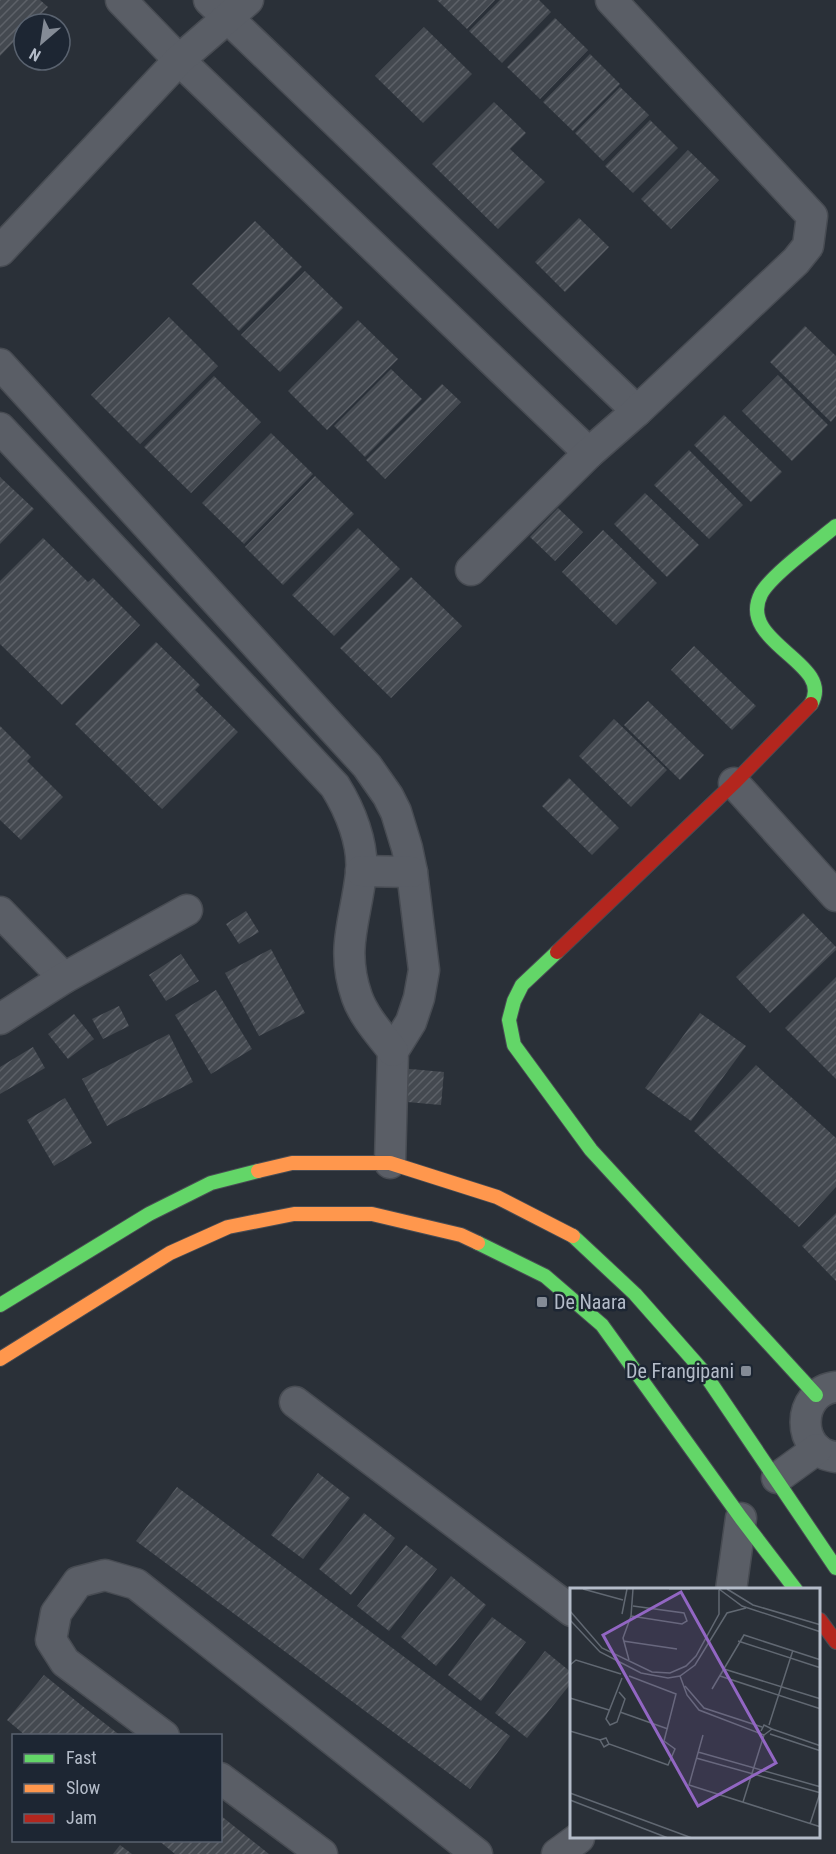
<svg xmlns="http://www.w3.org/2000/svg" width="836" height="1854" font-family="'Roboto Condensed',sans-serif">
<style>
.building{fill:url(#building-hatch)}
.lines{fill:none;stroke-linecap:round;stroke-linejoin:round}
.street-casing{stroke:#484c53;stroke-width:33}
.fast-casing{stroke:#484c53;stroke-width:16}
.slow-casing{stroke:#484c53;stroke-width:16}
.jam-casing{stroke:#484c53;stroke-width:16}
.street{stroke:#5a5e66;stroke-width:30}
.fast{stroke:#63d668;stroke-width:14}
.slow{stroke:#ff974d;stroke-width:14}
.jam{stroke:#b3261e;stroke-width:14}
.poi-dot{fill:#848b96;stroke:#1d2633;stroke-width:2}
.labels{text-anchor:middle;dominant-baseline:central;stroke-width:5;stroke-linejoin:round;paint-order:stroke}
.poi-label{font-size:20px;fill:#b4bcc9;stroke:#1d2633;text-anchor:start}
.inset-road{fill:none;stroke:#616872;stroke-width:1.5}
.view{fill:#9266c3;fill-opacity:0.15;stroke:#9266c3;stroke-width:3}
.inset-edge{fill:none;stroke:#b4bcc9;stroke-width:3}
</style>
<defs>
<pattern id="building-hatch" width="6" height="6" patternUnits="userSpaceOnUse" patternTransform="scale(1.5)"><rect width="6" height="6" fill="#444950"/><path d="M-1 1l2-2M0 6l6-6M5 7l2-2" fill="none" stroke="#5d6168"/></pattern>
</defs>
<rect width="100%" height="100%" fill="#2a3038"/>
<g class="building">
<path d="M0 0H40L48 7 31 24H24V31L0 56Z"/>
<path d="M437 0H495L467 29Z"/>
<path d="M500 0H539L551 12 502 63 469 31Z"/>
<path d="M555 18 588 50 540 99 507 67Z"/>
<path d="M424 27 472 74 423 123 375 76Z"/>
<path d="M590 54 620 84 573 131 543 102Z"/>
<path d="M620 87 649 115 603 161 575 133Z"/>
<path d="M494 102 526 133 510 149 545 182 498 229 432 164Z"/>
<path d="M650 120 678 148 633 193 605 166Z"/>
<path d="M688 150 719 180 671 229 641 199Z"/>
<path d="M579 218 609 247 565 292 535 262Z"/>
<path d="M255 221 302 267 239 331 192 284Z"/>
<path d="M305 271 343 308 280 372 241 335Z"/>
<path d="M169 317 218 366 140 444 91 395Z"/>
<path d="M358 320 398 359 327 430 288 391Z"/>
<path d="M805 326 836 356V416L831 422 770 362Z"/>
<path d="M391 369 422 399 365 457 334 426Z"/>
<path d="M778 375 828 425 792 461 742 411Z"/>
<path d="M214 376 261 422 191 493 144 447Z"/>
<path d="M442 384 461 402 385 479 366 460Z"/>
<path d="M724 415 782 472 751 502 694 445Z"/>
<path d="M271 433 313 474 244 544 202 503Z"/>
<path d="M689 450 743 505 709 539 654 485Z"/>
<path d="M315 476 354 514 283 585 245 547Z"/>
<path d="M0 477 34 509 0 544Z"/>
<path d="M645 493 699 545 667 577 614 524Z"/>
<path d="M558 508 583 532 555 561 530 537Z"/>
<path d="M358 528 400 569 334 636 292 595Z"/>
<path d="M603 530 657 583 616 625 562 572Z"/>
<path d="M43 538 88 582 93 578 140 625 62 705 0 644V581Z"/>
<path d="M411 577 462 626 391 698 340 648Z"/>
<path d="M156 642 200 685 195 690 238 732 162 809 75 724Z"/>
<path d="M694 646 756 706 732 730 671 670Z"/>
<path d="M648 701 704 755 680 780 624 725Z"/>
<path d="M614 719 667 770 631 807 579 756Z"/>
<path d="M0 726 31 757 27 761 63 797 21 840 0 820Z"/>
<path d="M569 778 619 828 592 855 542 806Z"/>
<path d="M246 911 259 932 239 944 226 924Z"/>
<path d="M803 913 836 947V950L770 1013 736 977Z"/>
<path d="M271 949 305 1013 259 1036 225 973Z"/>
<path d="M181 954 199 981 166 1001 149 975Z"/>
<path d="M836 977V1079L785 1028Z"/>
<path d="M216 990 252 1049 211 1074 175 1015Z"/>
<path d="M119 1006 129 1026 103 1039 92 1019Z"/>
<path d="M700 1013 746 1046 691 1121 645 1088Z"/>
<path d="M74 1014 94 1039 68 1059 48 1034Z"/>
<path d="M169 1034 193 1082 107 1126 82 1079Z"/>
<path d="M33 1047 45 1068 0 1094V1067Z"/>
<path d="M756 1065 836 1138V1187L799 1227 694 1131Z"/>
<path d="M399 1068 444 1072 441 1105 396 1101Z"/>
<path d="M65 1098 92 1143 54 1166 27 1120Z"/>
<path d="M836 1213V1281L802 1246Z"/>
<path d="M318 1473 350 1498 303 1559 271 1535Z"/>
<path d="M177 1487 510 1736 470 1789 136 1541Z"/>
<path d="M364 1513 395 1538 351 1595 319 1569Z"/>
<path d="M406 1545 437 1569 389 1631 357 1606Z"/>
<path d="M451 1576 486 1605 436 1666 401 1637Z"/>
<path d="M492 1617 526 1642 481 1701 448 1675Z"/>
<path d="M545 1651 572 1673V1682L527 1738 495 1713Z"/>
<path d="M44 1675 81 1705 121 1736H26L7 1720Z"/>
<path d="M220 1815 269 1854H175L158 1840H220Z"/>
<path d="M120 1845 132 1854H113Z"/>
</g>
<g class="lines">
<defs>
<g id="street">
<path d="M121 0 179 60 589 453"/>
<path d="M209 0 637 411"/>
<path d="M0 251 179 60 248 0"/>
<path d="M0 364 367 766 388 796 396 812 407 848 412 872 424 970 419 998 411 1022 393 1051 390 1163"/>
<path d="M0 428 335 786C350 810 364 844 361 873 356 920 340 948 357 997 364 1017 381 1035 393 1051"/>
<path d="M471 570 589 453 637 411 796 261 808 246 812 216 611 0"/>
<path d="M734 783 836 896"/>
<path d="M361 871 412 872"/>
<path d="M0 912 64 978"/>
<path d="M0 1019 64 978 187 910"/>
<path d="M836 1387C796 1391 795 1453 836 1457"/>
<path d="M295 1402 572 1611"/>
<path d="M777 1478 817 1449"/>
<path d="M731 1590 741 1518"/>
<path d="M164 1736 65 1662 51 1640 56 1613 78 1582 105 1575 136 1584 477 1854"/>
<path d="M220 1778 322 1854"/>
<path d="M557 1854 579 1838"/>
</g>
<g id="fast">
<path d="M811 704C836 663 736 643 761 594 771 575 818 541 836 526"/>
<path d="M557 952 522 985 514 1001 509 1020 514 1045 591 1150 816 1395"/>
<path d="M573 1236 635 1294 702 1370 836 1568"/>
<path d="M478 1243 545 1276 602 1325 741 1518 796 1590"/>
<path d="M0 1305 149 1214 211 1183 258 1171"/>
</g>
<g id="slow">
<path d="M258 1171 292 1163H390L497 1197 573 1236"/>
<path d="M0 1359 170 1253 228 1227 294 1214H372L461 1235 478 1243"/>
</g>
<g id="jam">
<path d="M557 952 734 783 811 704"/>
<path d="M820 1620 836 1642"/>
</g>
</defs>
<use href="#street" class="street-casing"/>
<use href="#fast" class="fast-casing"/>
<use href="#slow" class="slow-casing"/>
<use href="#jam" class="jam-casing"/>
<use href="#street" class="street"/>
<use href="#fast" class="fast"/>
<use href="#slow" class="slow"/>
<use href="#jam" class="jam"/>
</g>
<g class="poi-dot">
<rect x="536" y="1296" width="12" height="12" rx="3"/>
<rect x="740" y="1365" width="12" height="12" rx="3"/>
</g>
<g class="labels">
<g class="poi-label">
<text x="554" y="1302">De Naara</text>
<text x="734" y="1371" text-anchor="end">De Frangipani</text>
</g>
</g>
<g transform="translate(570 1588)">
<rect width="250" height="250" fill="#2a3038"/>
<path class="inset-road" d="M13 1 53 12M99 1H120M149 1 172 18 251 44M157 1 183 17 251 37M0 23 32 60 82 84 100 85 116 78 126 68 149 26V2M52 26 57 1M61 28 112 36 117 33 114 25 63 18M0 32 30 64 71 85 98 90 110 88 125 77 157 25 176 20M53 53 107 61M168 53 251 80M59 72 53 50 61 28 63 1M0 77 6 72 51 86M154 81 251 111M110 88 117 107 129 122 194 147 202 141 194 137 191 143M150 88 251 121M115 98 134 120 192 139M142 101 174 47 251 72M49 104 55 111 47 134 40 137 36 131 52 90M0 110 39 122M50 124 98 141M199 137 223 62M202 141 251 158M0 143 30 152M200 146 251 163M133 147 119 197 251 239M39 156 34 159 30 152 36 150 39 156 98 177 105 161 94 153 106 106 59 88M128 164 251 199M126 170 251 205M0 205 122 250M0 212 98 250M173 214 194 147M240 236 250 205"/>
<path class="view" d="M111 4 206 175 128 218 33 47Z"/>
<rect width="250" height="250" class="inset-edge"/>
</g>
<rect x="12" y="1734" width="210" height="108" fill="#1d2633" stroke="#59626f" stroke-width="1.5"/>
<rect x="24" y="1754" width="30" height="9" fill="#63d668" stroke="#59626f" stroke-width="1.5"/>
<text x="66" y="1764" font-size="18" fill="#b4bcc9">Fast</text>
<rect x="24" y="1784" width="30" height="9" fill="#ff974d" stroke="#59626f" stroke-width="1.5"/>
<text x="66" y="1794" font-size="18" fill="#b4bcc9">Slow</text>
<rect x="24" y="1814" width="30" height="9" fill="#b3261e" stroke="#59626f" stroke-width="1.5"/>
<text x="66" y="1824" font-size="18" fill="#b4bcc9">Jam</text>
<g transform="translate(42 42) rotate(209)"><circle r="28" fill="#1d2633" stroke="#59626f" stroke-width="1.5"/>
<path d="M0-4.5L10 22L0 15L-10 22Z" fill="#848b96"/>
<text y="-9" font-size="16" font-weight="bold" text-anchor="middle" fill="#b4bcc9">N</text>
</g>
</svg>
